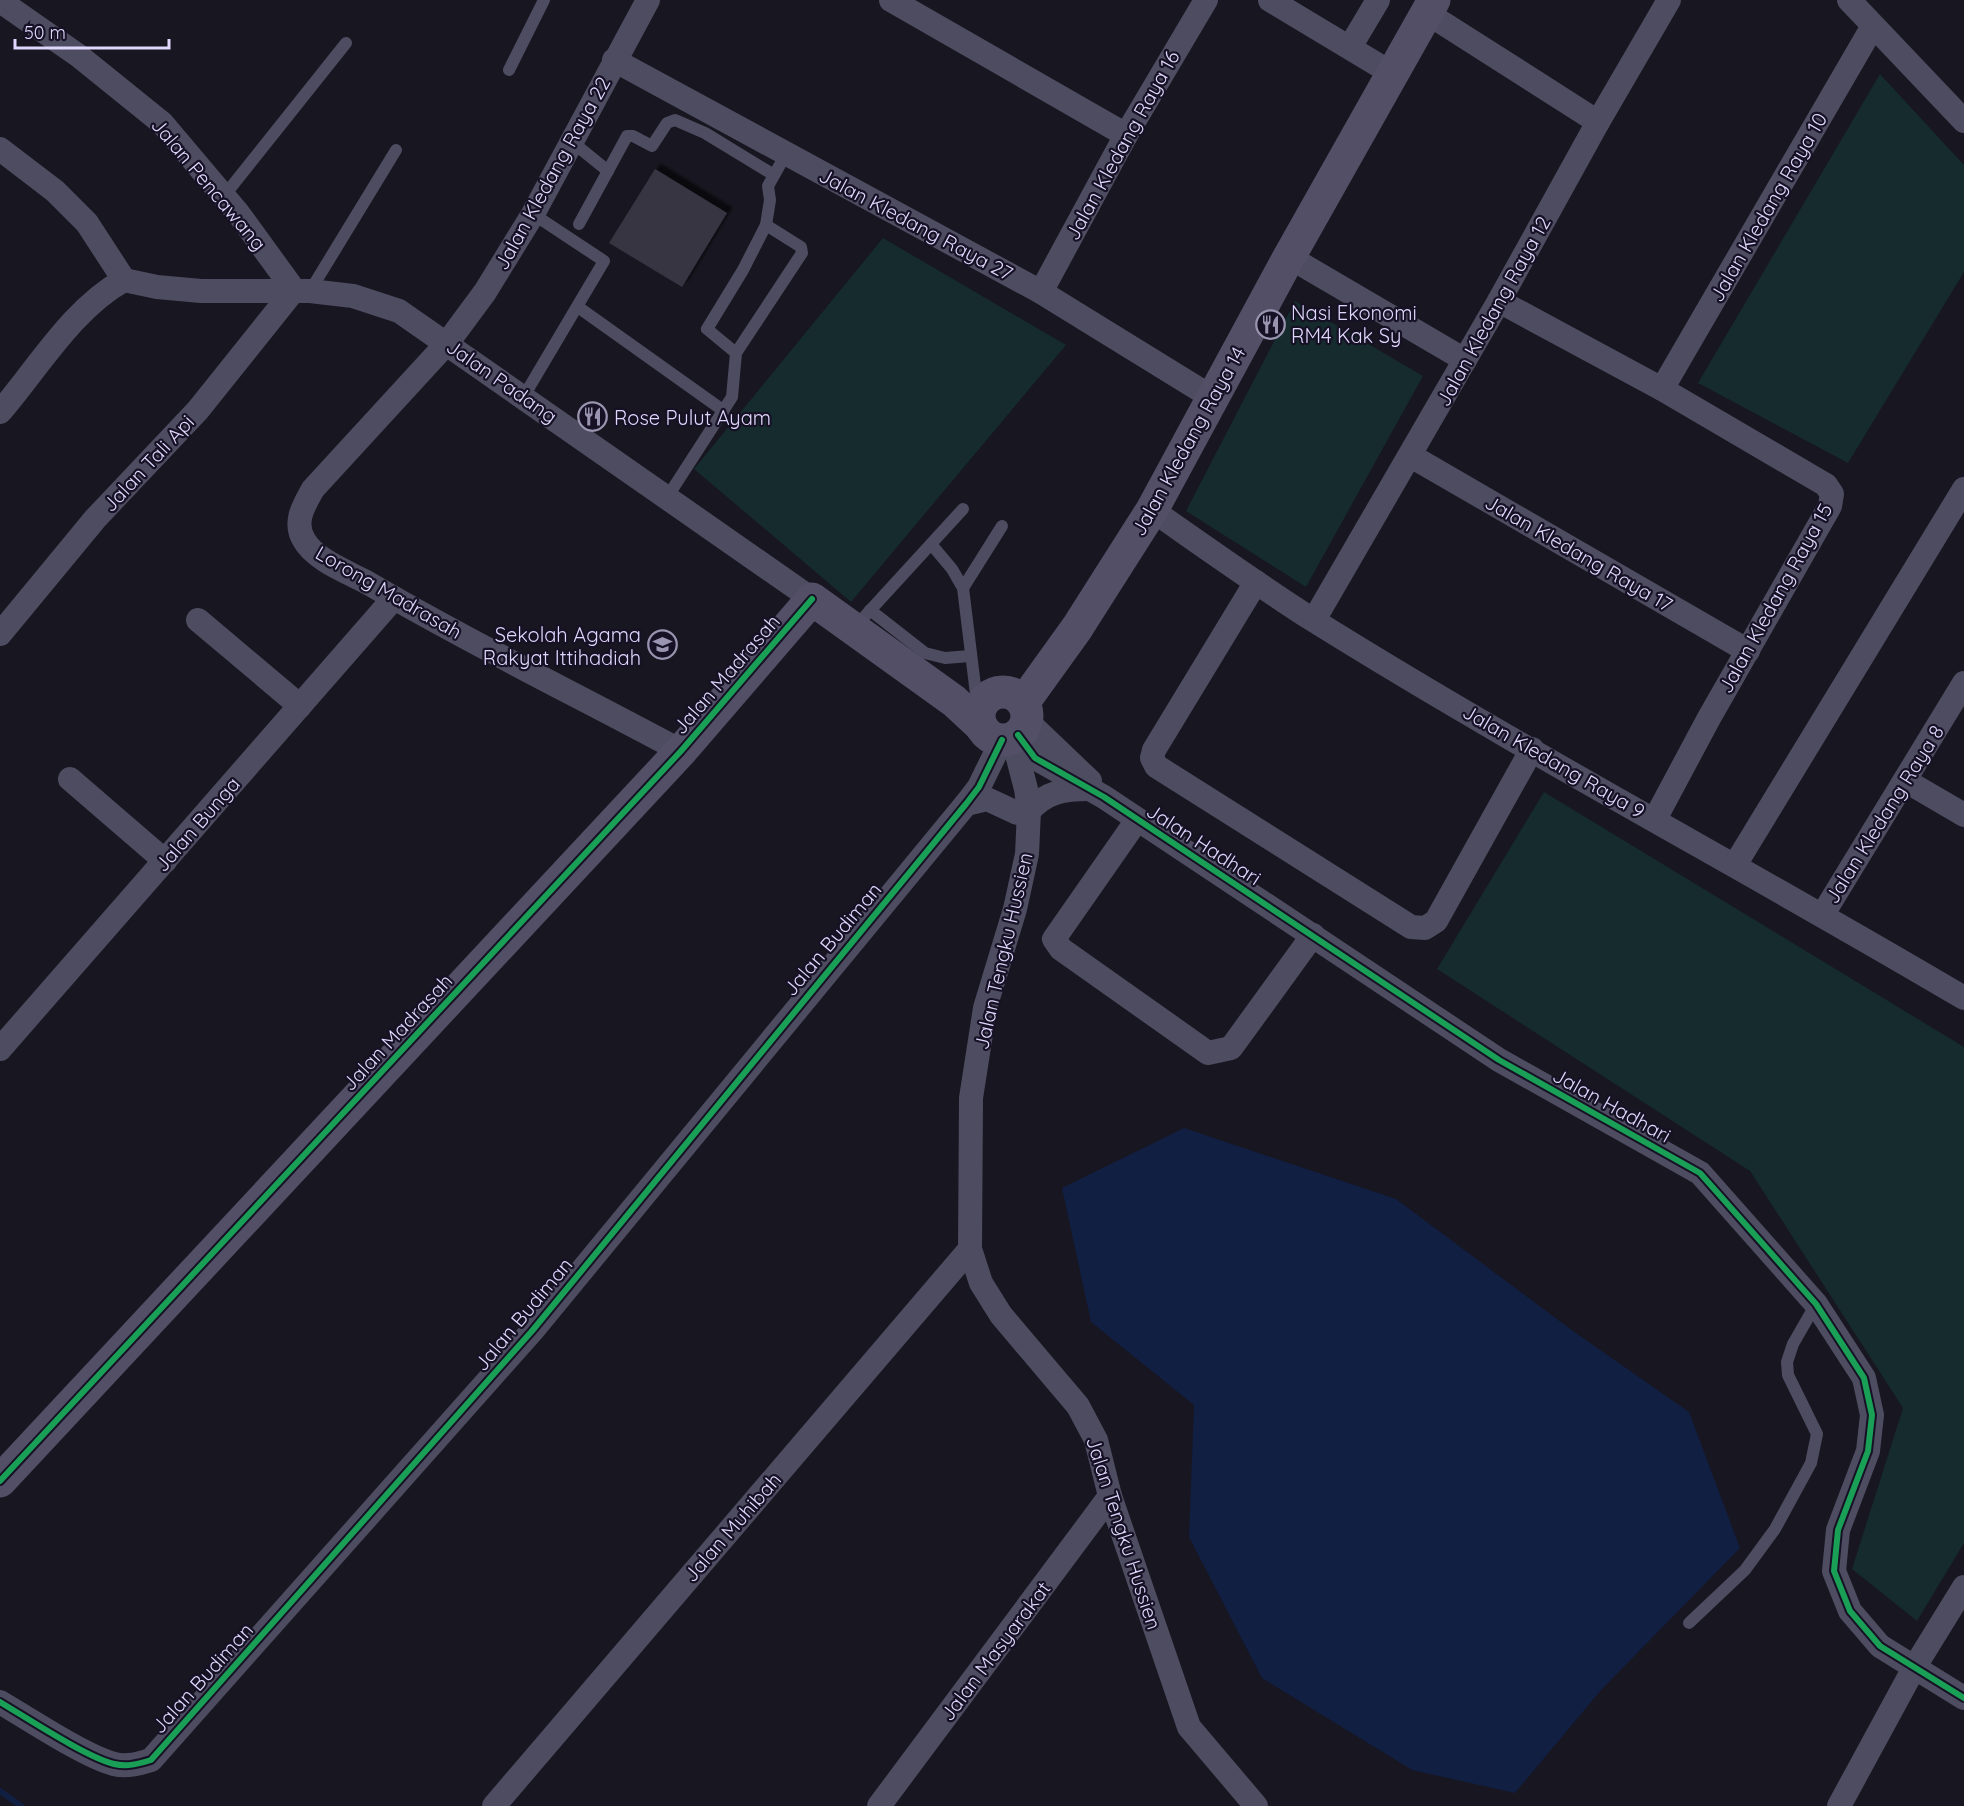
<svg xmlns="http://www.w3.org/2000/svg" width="1964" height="1806" font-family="Quicksand,sans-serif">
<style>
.green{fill:#152b2d}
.water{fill:#111f42}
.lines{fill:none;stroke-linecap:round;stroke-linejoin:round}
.stream{stroke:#111f42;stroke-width:6}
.building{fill:#383443;filter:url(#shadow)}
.lane{stroke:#4e4c60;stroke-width:12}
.street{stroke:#4e4c60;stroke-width:24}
.secondary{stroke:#524f66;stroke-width:33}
.cycleway-casing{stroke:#161125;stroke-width:10}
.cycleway{stroke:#1a9f57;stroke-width:6}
.labels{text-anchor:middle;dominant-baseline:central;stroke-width:4.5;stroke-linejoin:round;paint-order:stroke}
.street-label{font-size:20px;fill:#dfd8fc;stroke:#161125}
.poi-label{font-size:20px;fill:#dfd8fc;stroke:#161125;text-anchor:start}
</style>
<defs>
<filter id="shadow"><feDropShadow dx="5.5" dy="-5.5" stdDeviation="1.5" flood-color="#0009"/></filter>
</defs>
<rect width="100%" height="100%" fill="#181620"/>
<g class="green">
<path d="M1880 74 1964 165V272L1848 463 1698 383Z"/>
<path d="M883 238 1066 345 851 602 694 469Z"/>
<path d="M1295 301 1423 376 1306 587 1186 511Z"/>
<path d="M1544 792 1964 1047V1543L1917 1621 1852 1569 1903 1408 1750 1171 1437 969Z"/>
</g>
<path class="water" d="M1184 1128 1396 1199 1573 1331 1689 1412 1740 1548 1602 1689 1515 1793 1412 1770 1262 1678 1189 1537 1194 1405 1091 1322 1062 1188Z"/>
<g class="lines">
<path class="stream" d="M0 1791 21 1806"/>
</g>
<path class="building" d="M655 169 727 213 682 287 609 243Z"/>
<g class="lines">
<g class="lane">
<path d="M509 70 544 0"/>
<path d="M571 141 608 171"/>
<path d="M224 196 346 43"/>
<path d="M579 224 627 136H633L652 146 667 123 675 120 705 133 774 175"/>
<path d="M310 291 396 150"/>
<path d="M578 307 724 411"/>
<path d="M736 353 707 329 743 270 766 225 770 200 768 186 786 154"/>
<path d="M524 396 604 261 533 214"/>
<path d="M668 496 732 397 736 353 802 253 801 247 766 225"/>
<path d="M931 544 952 569 963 588 976 694"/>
<path d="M963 588 1002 526"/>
<path d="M870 610 925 653 945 658 970 656"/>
<path d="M854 628 963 509"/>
<path d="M1689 1623 1745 1570 1775 1529 1811 1463 1817 1434 1788 1375 1787 1362 1793 1344 1816 1304"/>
</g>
<g class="street">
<path d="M648 0 533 214 485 292 448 342 313 489C304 505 293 522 304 540 315 560 348 572 368 583 470 643 577 695 681 751"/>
<path d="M891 0 1126 135"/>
<path d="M1270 0 1393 74"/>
<path d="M1849 0 1964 121"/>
<path d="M0 1 79 56 162 123 238 213 294 290 198 410 95 519 0 634"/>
<path d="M1427 13 1598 122"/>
<path d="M1350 47 1378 0"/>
<path d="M614 60 1041 292 1213 398"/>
<path d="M0 149 55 191 87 223 124 280"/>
<path d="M1289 257 1465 360"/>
<path d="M124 280 157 287 201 291H310L353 296 399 311 812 599"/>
<path d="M1041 292 1126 135 1206 0"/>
<path d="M1499 301 1662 389 1826 485 1832 494 1830 506 1709 718 1655 819"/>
<path d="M1662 389 1873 26"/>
<path d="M0 412C38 368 72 309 124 280"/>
<path d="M1411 456 1748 651"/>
<path d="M1152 510C1205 547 1258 585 1313 620 1526 753 1748 870 1964 998"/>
<path d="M1256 582 1154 750 1152 758 1156 766 1411 927 1425 928 1436 921 1532 749"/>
<path d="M198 620 300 706"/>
<path d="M1314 620 1499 301 1598 122 1669 0"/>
<path d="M1027 721 1090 781"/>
<path d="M1018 735 1035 758 1104 797 1499 1060 1700 1173 1816 1304 1864 1378 1872 1415 1868 1451 1838 1530 1834 1571 1850 1611 1880 1646 1964 1698"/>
<path d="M1013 739 1026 789 1029 811 1027 854 1015 909 985 1008 971 1098 970 1249 981 1283 1001 1315 1078 1406 1096 1440 1110 1496 1189 1727 1256 1806"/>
<path d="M70 779 165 861"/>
<path d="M1906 781 1964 815"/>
<path d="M966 804 987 799 1017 813"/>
<path d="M1029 811C1046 792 1064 789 1089 789"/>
<path d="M1137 820 1054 939 1061 949 1208 1053 1231 1048 1313 935"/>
<path d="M1735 865 1964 489"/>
<path d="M1823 914 1964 683"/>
<path d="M0 1049 394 598"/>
<path d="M0 1702C27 1718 86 1757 114 1764 127 1767 138 1764 151 1760L532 1331 966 804 979 787 1002 740"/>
<path d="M494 1806 970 1249"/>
<path d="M879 1806 1110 1496"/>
<path d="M1839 1806 1914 1668 1964 1587"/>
</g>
<g class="secondary">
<circle cx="1003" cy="716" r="24"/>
<path d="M1023 703 1077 628 1152 510 1289 257 1434 0"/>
<path d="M0 1481 681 751 812 599 954 701 982 727"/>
</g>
<defs>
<g id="cycleway">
<path d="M1018 735 1035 758 1104 797 1499 1060 1700 1173 1816 1304 1864 1378 1872 1415 1868 1451 1838 1530 1834 1571 1850 1611 1880 1646 1964 1698"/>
<path d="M0 1481 681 751 812 599"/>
<path d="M0 1702C27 1718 86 1757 114 1764 127 1767 138 1764 151 1760L532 1331 966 804 979 787 1002 740"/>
</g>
</defs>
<use href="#cycleway" class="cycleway-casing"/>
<use href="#cycleway" class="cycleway"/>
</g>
<defs>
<symbol id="restaurant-ring" viewBox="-11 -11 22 22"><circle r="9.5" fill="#161125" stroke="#9994af" stroke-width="1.5"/><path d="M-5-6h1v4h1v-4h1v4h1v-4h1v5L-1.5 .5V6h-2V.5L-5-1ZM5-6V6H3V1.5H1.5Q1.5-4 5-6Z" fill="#9994af"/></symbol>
<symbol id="school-ring" viewBox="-11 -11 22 22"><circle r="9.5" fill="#161125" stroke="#9994af" stroke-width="1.5"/><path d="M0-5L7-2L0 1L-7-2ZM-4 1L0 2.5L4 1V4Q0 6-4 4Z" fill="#9994af"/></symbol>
</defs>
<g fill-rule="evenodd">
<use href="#restaurant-ring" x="1254" y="308" width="33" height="33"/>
<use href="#restaurant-ring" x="576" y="400" width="33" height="33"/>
<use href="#school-ring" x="646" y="628" width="33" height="33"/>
</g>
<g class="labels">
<g class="street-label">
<text transform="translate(1122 145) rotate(-61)">Jalan Kledang Raya 16</text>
<text transform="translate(552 173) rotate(-61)">Jalan Kledang Raya 22</text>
<text transform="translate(209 184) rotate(50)">Jalan Pencawang</text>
<text transform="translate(1768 207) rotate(-60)">Jalan Kledang Raya 10</text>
<text transform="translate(916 224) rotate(28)">Jalan Kledang Raya 27</text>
<text transform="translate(1493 311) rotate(-61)">Jalan Kledang Raya 12</text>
<text transform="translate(502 381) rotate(35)">Jalan Padang</text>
<text transform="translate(1188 441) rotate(-61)">Jalan Kledang Raya 14</text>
<text transform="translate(148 463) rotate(-47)">Jalan Tali Api</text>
<text transform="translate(1579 553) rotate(30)">Jalan Kledang Raya 17</text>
<text transform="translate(389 592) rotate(30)">Lorong Madrasah</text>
<text transform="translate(1775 598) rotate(-61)">Jalan Kledang Raya 15</text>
<text transform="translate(726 674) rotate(-49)">Jalan Madrasah</text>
<text transform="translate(1554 761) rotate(30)">Jalan Kledang Raya 9</text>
<text transform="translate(1884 814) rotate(-58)">Jalan Kledang Raya 8</text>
<text transform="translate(197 824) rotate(-49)">Jalan Bunga</text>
<text transform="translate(1204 844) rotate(33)">Jalan Hadhari</text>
<text transform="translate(832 939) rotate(-50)">Jalan Budiman</text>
<text transform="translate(1003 951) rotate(-77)">Jalan Tengku Hussien</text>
<text transform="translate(397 1032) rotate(-47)">Jalan Madrasah</text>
<text transform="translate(1612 1105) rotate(29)">Jalan Hadhari</text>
<text transform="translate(523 1314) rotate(-50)">Jalan Budiman</text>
<text transform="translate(732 1527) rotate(-49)">Jalan Muhibah</text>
<text transform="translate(1124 1533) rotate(72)">Jalan Tengku Hussien</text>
<text transform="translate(995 1651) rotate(-53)">Jalan Masyarakat</text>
<text transform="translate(202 1678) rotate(-48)">Jalan Budiman</text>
</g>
<g class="poi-label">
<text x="1291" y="312">Nasi Ekonomi<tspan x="1291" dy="23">RM4 Kak Sy</tspan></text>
<text x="614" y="417">Rose Pulut Ayam</text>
<text x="641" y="634" text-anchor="end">Sekolah Agama<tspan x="641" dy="23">Rakyat Ittihadiah</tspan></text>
</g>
</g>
<path d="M15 39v9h154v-9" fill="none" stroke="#dfd8fc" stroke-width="3"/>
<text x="24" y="39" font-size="18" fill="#dfd8fc" stroke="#161125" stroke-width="4.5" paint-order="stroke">50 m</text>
</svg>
